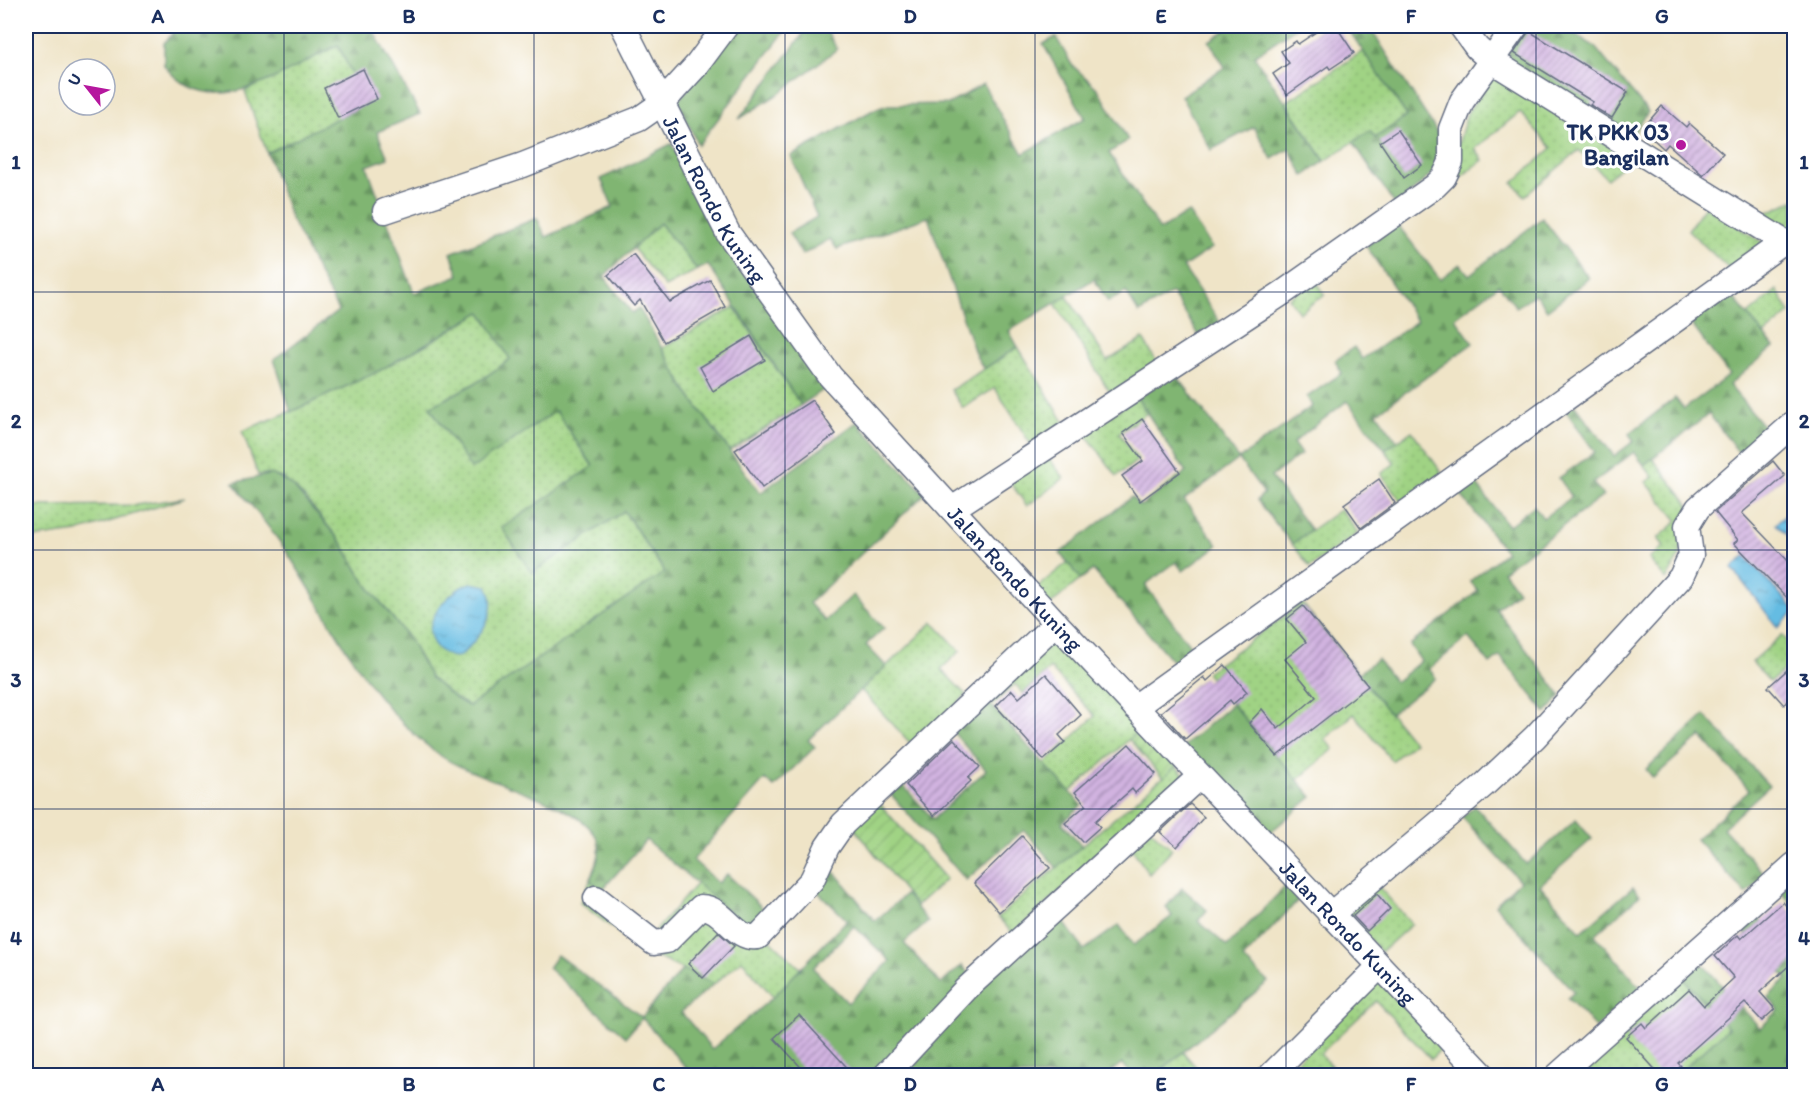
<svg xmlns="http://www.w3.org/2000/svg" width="1820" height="1101" font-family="Itim,sans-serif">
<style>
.grass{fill:url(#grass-dots);stroke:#5e8171;stroke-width:1.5;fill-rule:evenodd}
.forest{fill:url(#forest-firs);stroke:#4e7268;stroke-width:1.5;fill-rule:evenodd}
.garden{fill:url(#garden-furrows);stroke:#5e8171;stroke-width:1.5}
.water{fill:url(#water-ripples);stroke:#4076a0;stroke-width:1.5}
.building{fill:url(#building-hatch)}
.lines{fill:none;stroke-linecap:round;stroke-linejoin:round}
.minor-casing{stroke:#656e83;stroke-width:27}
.minor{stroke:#fff;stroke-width:24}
.grid{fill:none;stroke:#1b2f5e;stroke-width:1.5;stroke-opacity:0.55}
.poi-dot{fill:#b5179e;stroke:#fff;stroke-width:2}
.labels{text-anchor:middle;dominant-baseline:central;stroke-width:6;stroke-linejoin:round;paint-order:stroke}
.poi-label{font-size:22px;font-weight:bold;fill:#1b2f5e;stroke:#fff;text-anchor:end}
.street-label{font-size:22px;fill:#1b2f5e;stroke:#fff}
.neatline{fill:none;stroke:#1b2f5e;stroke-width:2}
.grid-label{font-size:20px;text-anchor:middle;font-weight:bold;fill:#1b2f5e}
</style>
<defs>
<pattern id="grass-dots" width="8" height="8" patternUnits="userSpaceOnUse" patternTransform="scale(1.5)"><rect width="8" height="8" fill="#a0d384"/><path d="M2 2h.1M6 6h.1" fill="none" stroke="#89b574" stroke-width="1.8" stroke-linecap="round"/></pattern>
<pattern id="forest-firs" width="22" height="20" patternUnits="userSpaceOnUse" patternTransform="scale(1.5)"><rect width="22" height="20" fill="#80b572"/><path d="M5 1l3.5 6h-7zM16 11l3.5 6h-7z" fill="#689461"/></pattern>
<pattern id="garden-furrows" width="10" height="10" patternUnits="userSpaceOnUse" patternTransform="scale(1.5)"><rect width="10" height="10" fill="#a0d384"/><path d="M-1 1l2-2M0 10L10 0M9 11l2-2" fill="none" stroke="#89b574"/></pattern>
<pattern id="water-ripples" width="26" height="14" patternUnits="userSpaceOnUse" patternTransform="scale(1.5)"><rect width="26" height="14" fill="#65bce2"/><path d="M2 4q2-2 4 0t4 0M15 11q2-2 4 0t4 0" fill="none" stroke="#5299ba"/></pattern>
<pattern id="building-hatch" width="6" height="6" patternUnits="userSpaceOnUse" patternTransform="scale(1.5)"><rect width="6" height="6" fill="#d1b3e0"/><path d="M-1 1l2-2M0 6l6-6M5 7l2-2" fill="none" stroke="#a992b9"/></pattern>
</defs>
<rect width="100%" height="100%" fill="#fff"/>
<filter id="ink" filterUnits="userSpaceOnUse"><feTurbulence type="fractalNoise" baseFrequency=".0167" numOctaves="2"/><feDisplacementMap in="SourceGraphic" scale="12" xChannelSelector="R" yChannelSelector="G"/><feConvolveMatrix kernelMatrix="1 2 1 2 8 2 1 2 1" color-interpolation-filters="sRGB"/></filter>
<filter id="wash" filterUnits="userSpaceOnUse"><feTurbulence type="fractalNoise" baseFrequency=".008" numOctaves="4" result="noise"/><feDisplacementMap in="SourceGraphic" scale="24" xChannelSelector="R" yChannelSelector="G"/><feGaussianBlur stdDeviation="1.35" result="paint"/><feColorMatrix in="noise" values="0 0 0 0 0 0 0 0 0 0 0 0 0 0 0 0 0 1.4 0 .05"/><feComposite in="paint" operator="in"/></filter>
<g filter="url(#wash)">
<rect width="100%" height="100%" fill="#efe4c7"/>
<g class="grass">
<path d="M338 45 367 104 267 153 245 91Z"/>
<path d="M1363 51 1407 116 1375 138 1370 131 1325 161 1286 102Z"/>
<path d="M1495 73 1630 159 1607 179 1579 150 1525 196 1513 183 1552 148 1520 112 1475 149 1483 160 1446 188 1467 113Z"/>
<path d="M1705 206 1765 244 1729 269 1688 230Z"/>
<path d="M660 223 697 270 665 287 633 248Z"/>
<path d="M1315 280 1325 294 1299 313 1289 298Z"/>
<path d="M1777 290 1790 313 1764 335 1748 315Z"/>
<path d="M1067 296 1107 361 1143 339 1158 364 1111 394 1055 303Z"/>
<path d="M734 307 801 405 730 451 687 392 662 348Z"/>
<path d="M481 311 511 359 481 380 430 407 471 468 556 411 593 467 502 528 532 573 624 511 665 573 469 706 456 699 431 678 409 639 364 581 342 543 305 498 283 478 266 474 258 475 242 431C325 399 406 360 481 311ZM470 583 486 586 450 656 438 648 431 632Z"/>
<path d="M1018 347 1065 423 1031 445 995 388 963 408 951 390Z"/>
<path d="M1137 398 1147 413 1119 433 1138 460 1117 476 1084 432Z"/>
<path d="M1412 431 1442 473 1402 502 1381 474 1395 463 1385 450Z"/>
<path d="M1047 456 1064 478 1027 506 1009 481Z"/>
<path d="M1652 458 1690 506 1680 555 1666 580 1649 559 1664 546 1658 538 1678 521 1646 482 1653 477 1644 465Z"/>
<path d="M185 498 77 532 26 539V506L135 505Z"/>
<path d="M1341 509 1358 533 1310 567 1292 544Z"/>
<path d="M1068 562 1081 579 1050 605 1035 589Z"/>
<path d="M1302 603 1414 743 1392 761 1354 714 1325 739 1334 749 1297 780 1206 673Z"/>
<path d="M933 622 960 651 941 669 966 695 913 746 861 690Z"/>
<path d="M1782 635 1794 649V661L1770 682 1752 662Z"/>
<path d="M1054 636 1141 729 1070 792 1044 764 1095 716 1050 668 1023 693 1015 684 991 706 986 700Z"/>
<path d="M1176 766 1186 777 1013 934 998 917Z"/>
<path d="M1150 829 1172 849 1149 874 1131 847Z"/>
<path d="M590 880 652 935 697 883 743 923 756 926 801 969 773 997 742 960 714 984 643 951 580 903Z"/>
<path d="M1378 886 1412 924 1381 952 1345 913Z"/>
<path d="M1682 977 1728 1028 1682 1070 1686 1075 1572 1076Z"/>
<path d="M1378 980 1442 1048 1431 1059 1376 1001 1320 1054 1340 1075 1282 1076Z"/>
<path d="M1183 1052 1203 1075 1159 1076 1157 1074Z"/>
</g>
<g class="forest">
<path d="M179 26H382L374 32 420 114 377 132 388 158 367 166 414 293 459 275 451 253 537 218 546 237 613 207 601 179 671 144 829 386 801 405 708 265 697 270 660 223 604 276 632 313 639 308 687 392 760 493 857 422 925 494 809 603 825 621 853 595 884 628 866 645 886 666 808 740 815 747 774 787 765 779 693 860 718 883 727 874 770 915 756 926 743 923 646 840 602 890 590 880C595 868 602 854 598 841 585 802 478 782 441 756 365 702 334 622 284 548 268 525 250 504 233 483L272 474 293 486 342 543 364 581 409 639 431 678 456 699 469 706 665 572 624 511 532 573 502 528 593 466 556 411 471 469 430 407 481 380 510 359 481 312 379 371 291 412 274 359 338 311 291 219 267 153 366 104 338 45C285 71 211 127 164 65V43Z"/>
<path d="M737 26H789L698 145 678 101Z"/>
<path d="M809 26H824L837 49 780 93 739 119Z"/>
<path d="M1232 26H1298L1254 56 1325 161 1304 176 1289 149 1272 159 1254 127 1211 150 1181 96 1225 67 1209 41Z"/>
<path d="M1346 26H1369L1440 137 1437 169 1396 206 1353 142 1370 131 1375 138 1407 116Z"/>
<path d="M1504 26H1562L1594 46 1648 112 1631 137 1508 60Z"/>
<path d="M1056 37 1072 65 1098 89 1128 140 1109 153 1160 230 1188 212 1212 248 1183 267 1221 324 1200 337 1172 293 1139 313 1126 292 1108 302 1094 279 1009 331 1018 347 984 369 976 356 928 217 837 249 830 239 802 255 789 233 817 217 791 156 873 110 888 105 949 104 983 84 1023 154 1085 118 1043 44Z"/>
<path d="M1542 218 1589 278 1547 310 1535 294 1516 307 1499 285 1455 318 1473 343 1377 413 1397 441 1385 450 1347 401 1293 443 1301 454 1271 477 1311 530 1292 544 1257 500 1264 493 1239 459 1184 500 1218 545 1183 571 1176 562 1145 585 1194 651 1176 665 1093 570 1081 579 1060 553 1132 497 1140 506 1186 472 1137 398 1175 373 1239 459 1312 406 1307 397 1342 373 1335 361 1354 347 1362 359 1417 321 1366 246 1397 224 1440 279 1460 264 1469 275Z"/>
<path d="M1729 292 1774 347 1729 385 1769 433 1742 457 1709 414 1644 465 1634 452 1593 483 1603 496 1503 571 1518 591 1496 609 1561 696 1546 713 1500 656 1490 664 1468 637 1429 669 1436 678 1390 714 1358 674 1377 659 1395 682 1421 661 1410 645 1478 591 1470 581 1506 552 1457 490 1473 479 1508 526 1534 506 1543 518 1572 497 1559 478 1595 452 1566 411 1575 405 1614 456 1634 441 1629 434 1675 398 1684 409 1729 375 1689 321Z"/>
<path d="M986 700 1082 805 1062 823 1082 846 1057 868 1024 830 966 880 888 791 899 781 933 819 986 770 952 731Z"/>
<path d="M1232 704 1312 797 1267 835 1184 746Z"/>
<path d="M1705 715 1769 786 1723 828 1766 876 1746 894 1696 839 1749 790 1701 736 1653 778 1646 769Z"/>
<path d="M1475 806 1526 864 1576 820 1592 839 1540 885 1581 932 1633 887 1640 895 1595 935 1641 988 1596 1028 1568 998 1574 992 1495 905 1520 881 1462 817Z"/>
<path d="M827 863 875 921 906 894 928 922 904 943 941 984 962 965 969 974 1058 914 1084 950 1119 925 1134 945 1172 916 1166 907 1182 888 1207 910 1198 921 1227 946 1289 883 1302 896 1243 959 1268 982 1155 1075H1132L1122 1063 1106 1076 687 1075 690 1072 642 1018 626 1037 548 968 557 955 642 1017 683 969 714 984 681 1012 712 1049 773 997 847 920 814 888ZM854 926 890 961 848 1003 813 968Z"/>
<path d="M1794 877V906L1780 890Z"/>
<path d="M1754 913 1794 957V1075L1686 1076 1682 1070 1728 1028 1682 977 1700 961 1760 1028 1779 1010 1768 997 1787 979 1739 926Z"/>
</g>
<g class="garden">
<path d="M1794 200V237L1760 216Z"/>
<path d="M1141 729 1176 766 1163 778 1129 739Z"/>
<path d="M878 802 946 879 916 906 852 825Z"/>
</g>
<g class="water">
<path d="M1792 509 1794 512V543L1776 524Z"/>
<path d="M1745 556 1794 609V612L1778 628 1732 568Z"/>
<path d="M470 583 487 586C501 611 478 639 460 656 454 658 448 656 442 652 412 631 446 592 470 583Z"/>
</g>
<g id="blocks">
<g class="building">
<path d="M1325 26H1336L1354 53 1330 69 1328 66 1287 95 1273 74 1289 63 1281 51 1296 41 1298 44Z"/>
<path d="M1529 31 1628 92 1612 118 1590 105 1593 102 1514 53Z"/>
<path d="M363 69 377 99 338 118 324 88Z"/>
<path d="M1662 106 1686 127 1689 123 1723 153 1703 175 1668 144 1664 149 1642 129Z"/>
<path d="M1398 130 1422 165 1404 178 1380 142Z"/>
<path d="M633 254 670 302 710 280 725 307 664 342 640 300 634 306 608 275Z"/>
<path d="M751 336 765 360 713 391 700 367Z"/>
<path d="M812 400 836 434 762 488 735 450Z"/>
<path d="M1142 419 1180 472 1140 501 1122 476 1143 461 1123 433Z"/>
<path d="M1773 461 1785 476 1742 513 1794 567V605L1734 543 1738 540 1715 512Z"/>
<path d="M1379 479 1395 503 1361 528 1344 504Z"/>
<path d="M1303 606 1368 686 1277 756 1249 723 1262 709 1278 729 1316 697 1285 659 1306 642 1287 619Z"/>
<path d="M1794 664V695L1784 705 1768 687Z"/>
<path d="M1225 665 1247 692 1233 704 1230 700 1185 739 1161 712 1204 677 1207 681Z"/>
<path d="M1046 674 1081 715 1059 735 1065 742 1044 760 996 706 1012 690 1019 698Z"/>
<path d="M954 739 980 767 968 778 971 781 934 816 906 785Z"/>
<path d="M1129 744 1156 774 1135 793 1132 789 1095 821 1100 827 1083 842 1065 823 1086 805 1075 792Z"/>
<path d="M1190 804 1204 817 1177 847 1160 832Z"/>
<path d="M1022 836 1050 868 999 912 974 883Z"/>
<path d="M1377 894 1390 909 1367 931 1353 916Z"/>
<path d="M1783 902 1794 915V961L1760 992 1775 1009 1762 1021 1745 1003 1678 1063 1681 1066 1670 1076H1661L1626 1037 1642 1023 1646 1028 1689 989 1704 1006 1734 978 1715 956 1738 935 1741 939Z"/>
<path d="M718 932 734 946 703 978 688 964Z"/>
<path d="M799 1015 855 1076H809L774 1038Z"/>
</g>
</g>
</g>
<g filter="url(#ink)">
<use href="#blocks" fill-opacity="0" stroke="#656e83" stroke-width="1.5"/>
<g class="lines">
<defs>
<g id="minor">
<path id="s1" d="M623 26 728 233 830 376 1056 623 1484 1076"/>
<path d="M1461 26 1477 48 1492 61 1794 248"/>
<path d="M385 211 523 165 639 119 662 103 697 65 726 26"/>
<path d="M952 509 1284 292 1435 186 1444 177 1451 162V129L1462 101 1516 26"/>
<path d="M1135 707 1784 242"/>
<path d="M596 898 654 943 667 941 701 907C724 907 734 941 758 937L812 880 827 847 843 824 1056 623"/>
<path d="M1330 915 1484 785 1535 737 1681 577 1691 555 1687 526 1698 508 1794 423"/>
<path d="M885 1076 966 989 1200 776"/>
<path d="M1270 1076 1379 967"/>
<path d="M1557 1076 1794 865"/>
</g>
</defs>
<use href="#minor" class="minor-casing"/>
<use href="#minor" class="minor"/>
</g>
</g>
<path class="grid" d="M284 26V1076M534 26V1076M785 26V1076M1035 26V1076M1286 26V1076M1536 26V1076M26 292H1794M26 550H1794M26 809H1794"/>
<circle class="poi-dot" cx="1681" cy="145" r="6"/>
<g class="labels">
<g class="poi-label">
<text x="1669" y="132">TK PKK 03<tspan x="1669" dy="25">Bangilan</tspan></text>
</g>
<g class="street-label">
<text stroke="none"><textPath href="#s1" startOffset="196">Jalan Rondo Kuning</textPath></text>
<text stroke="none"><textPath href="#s1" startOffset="682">Jalan Rondo Kuning</textPath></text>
<text stroke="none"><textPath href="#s1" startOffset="1168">Jalan Rondo Kuning</textPath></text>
</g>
</g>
<rect width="1820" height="1101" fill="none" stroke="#fff" stroke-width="66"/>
<g transform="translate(87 87) rotate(301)"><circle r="28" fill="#ffffff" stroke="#a4acbf" stroke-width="1.5"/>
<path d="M0-4.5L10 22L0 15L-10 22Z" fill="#b5179e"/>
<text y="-9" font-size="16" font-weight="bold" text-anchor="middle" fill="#1b2f5e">U</text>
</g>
<rect x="33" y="33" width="1754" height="1035" class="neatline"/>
<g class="grid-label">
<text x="158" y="23">A</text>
<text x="409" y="23">B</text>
<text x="659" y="23">C</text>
<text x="910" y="23">D</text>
<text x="1161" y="23">E</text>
<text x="1411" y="23">F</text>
<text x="1662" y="23">G</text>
<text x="16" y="169">1</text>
<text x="1804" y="169">1</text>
<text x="16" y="428">2</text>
<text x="1804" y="428">2</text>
<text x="16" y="687">3</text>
<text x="1804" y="687">3</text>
<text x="16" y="945">4</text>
<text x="1804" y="945">4</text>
<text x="158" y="1091">A</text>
<text x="409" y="1091">B</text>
<text x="659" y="1091">C</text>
<text x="910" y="1091">D</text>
<text x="1161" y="1091">E</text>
<text x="1411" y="1091">F</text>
<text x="1662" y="1091">G</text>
</g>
</svg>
